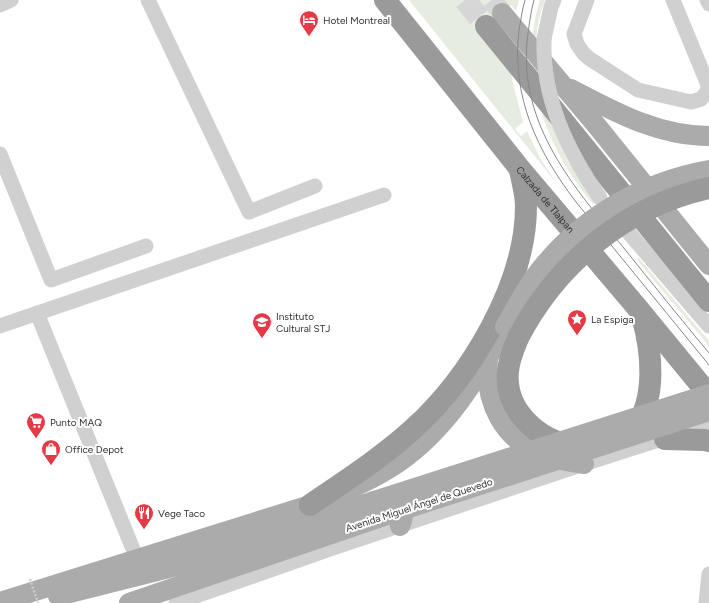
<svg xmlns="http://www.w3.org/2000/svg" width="709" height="603" font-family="Figtree,sans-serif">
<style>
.green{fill:#e6ecdf}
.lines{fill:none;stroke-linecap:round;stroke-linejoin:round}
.major-tunnel{stroke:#d6d6d6;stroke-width:20;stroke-dasharray:20 10;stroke-linecap:butt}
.highway-tunnel{stroke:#d6d6d6;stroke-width:22;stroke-dasharray:22 11;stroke-linecap:butt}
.minor{stroke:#d0d0d0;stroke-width:15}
.major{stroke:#ababab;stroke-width:20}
.highway{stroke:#9a9a9a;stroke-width:22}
.tram{stroke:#888;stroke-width:1}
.path-bridge{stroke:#cdcdcd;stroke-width:2.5;stroke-dasharray:2 2;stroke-linecap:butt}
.minor-bridge{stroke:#d0d0d0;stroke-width:15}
.major-bridge{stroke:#ababab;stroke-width:20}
.highway-bridge{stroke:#9a9a9a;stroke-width:22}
.labels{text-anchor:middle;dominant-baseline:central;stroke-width:4;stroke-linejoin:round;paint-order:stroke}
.poi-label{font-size:10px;fill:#333;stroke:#fff;text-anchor:start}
.street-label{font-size:10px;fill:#333;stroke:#fff}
</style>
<rect width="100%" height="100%" fill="#fff"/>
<g class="green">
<path d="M409 0H519L516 11 511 5 502 13 513 84 523 122 515 129 521 136 527 131 540 158 558 185Z"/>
<path d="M540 0H545C523 54 545 116 570 165L580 157 608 191 593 204C546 148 517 72 540 0Z"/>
<path d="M638 257 709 341V346L637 260Z"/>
</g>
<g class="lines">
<path class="major-tunnel" d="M492 0 502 13"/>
<path class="highway-tunnel" d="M465 0 486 26"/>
<g class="minor">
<path d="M148 0 249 212 315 186"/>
<path d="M587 0 574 34 577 44 584 54 590 59 638 90 691 102 701 99 707 92 708 85 673 0"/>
<path d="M707 0 709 4"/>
<path d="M0 5 11 0"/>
<path d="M544 39 551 7 554 0"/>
<path d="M0 154 51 280 146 246"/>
<path d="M616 218 709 326"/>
<path d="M37 313 137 559"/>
<path d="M0 326 384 195"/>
<path d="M176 603 336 547 584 464 709 424"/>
<path d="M706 603 709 574"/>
</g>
<g class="major">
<path d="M502 13 597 126 709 265"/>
<path d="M571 89C615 112 658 136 709 136"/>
<path d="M488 360C484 402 503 440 545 456 557 460 571 462 584 464"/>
<path d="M396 497C405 506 405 515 400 526"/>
<path d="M58 596 181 565 374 501"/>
<path d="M0 602 310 505C341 494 371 481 398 463 447 429 478 378 505 327"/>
<path d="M129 603 390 514"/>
</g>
<g class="highway">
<path id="s1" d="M385 0 520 169 635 305 709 395"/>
<path d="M486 26 709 301"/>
<path d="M518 338C514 348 509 359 508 371 504 409 537 440 573 446"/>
<path d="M634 430C657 399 652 351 642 316"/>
<path d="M665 439 704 440 709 441"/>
<path d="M310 505C345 481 381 458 412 430 470 378 526 285 526 206 526 194 522 181 520 170"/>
</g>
<g class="tram">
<path d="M525 0C522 10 521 20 519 30 511 96 537 151 576 202L709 365"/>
<path d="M534 0C530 14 529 27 527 42 520 126 573 186 623 247 651 282 680 318 709 353"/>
</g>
<path class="path-bridge" d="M30 579 38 603"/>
<path class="minor-bridge" d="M544 39C542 98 567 150 600 198"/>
<g class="major-bridge">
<path d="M505 327C516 307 526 288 540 270 582 217 642 182 709 170"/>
<path d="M374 501 709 394"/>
<path d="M390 514 709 411"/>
</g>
<path class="highway-bridge" d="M518 338C557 263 626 206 709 188"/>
</g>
<defs>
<symbol id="hotel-pin" viewBox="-11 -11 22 30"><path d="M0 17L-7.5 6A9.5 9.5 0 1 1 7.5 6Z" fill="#e63946" stroke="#fff"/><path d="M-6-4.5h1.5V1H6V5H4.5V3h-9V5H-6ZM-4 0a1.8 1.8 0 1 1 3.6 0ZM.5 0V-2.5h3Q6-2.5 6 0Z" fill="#fff"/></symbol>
<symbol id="sight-pin" viewBox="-11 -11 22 30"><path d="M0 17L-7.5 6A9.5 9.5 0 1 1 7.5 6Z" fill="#e63946" stroke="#fff"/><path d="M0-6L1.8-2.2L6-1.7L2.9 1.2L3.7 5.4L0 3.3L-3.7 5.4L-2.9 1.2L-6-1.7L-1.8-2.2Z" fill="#fff"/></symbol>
<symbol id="school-pin" viewBox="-11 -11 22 30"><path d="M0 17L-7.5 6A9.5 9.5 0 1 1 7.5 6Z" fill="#e63946" stroke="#fff"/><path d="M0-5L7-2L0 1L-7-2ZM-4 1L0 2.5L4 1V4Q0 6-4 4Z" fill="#fff"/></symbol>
<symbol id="supermarket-pin" viewBox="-11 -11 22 30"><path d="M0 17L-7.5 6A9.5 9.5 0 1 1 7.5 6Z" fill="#e63946" stroke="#fff"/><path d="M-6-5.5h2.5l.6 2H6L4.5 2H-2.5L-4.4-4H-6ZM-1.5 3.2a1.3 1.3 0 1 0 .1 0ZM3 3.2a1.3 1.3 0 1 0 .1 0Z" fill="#fff"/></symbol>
<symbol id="shop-pin" viewBox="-11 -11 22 30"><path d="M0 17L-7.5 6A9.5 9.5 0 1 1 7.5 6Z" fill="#e63946" stroke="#fff"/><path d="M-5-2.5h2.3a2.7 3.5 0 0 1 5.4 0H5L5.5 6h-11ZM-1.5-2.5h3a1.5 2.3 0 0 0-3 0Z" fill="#fff"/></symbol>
<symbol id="restaurant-pin" viewBox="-11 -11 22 30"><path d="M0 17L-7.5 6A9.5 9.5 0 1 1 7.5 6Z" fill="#e63946" stroke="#fff"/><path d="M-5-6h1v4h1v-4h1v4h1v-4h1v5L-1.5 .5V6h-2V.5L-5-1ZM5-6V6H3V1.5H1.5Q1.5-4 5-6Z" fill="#fff"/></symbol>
</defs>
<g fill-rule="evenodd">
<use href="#hotel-pin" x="298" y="9" width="22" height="30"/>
<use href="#sight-pin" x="566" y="308" width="22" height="30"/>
<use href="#school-pin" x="251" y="311" width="22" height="30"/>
<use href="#supermarket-pin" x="25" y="411" width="22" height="30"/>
<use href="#shop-pin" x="40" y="438" width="22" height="30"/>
<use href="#restaurant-pin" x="133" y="502" width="22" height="30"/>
</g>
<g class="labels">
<g class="poi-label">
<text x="323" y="20">Hotel Montreal</text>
<text x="276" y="316">Instituto<tspan x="276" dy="12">Cultural STJ</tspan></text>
<text x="591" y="319">La Espiga</text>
<text x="50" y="422">Punto MAQ</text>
<text x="65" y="449">Office Depot</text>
<text x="158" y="513">Vege Taco</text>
</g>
<g class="street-label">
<text stroke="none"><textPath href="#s1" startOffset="256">Calzada de Tlalpan</textPath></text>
<text transform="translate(419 505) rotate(-18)">Avenida Miguel Ángel de Quevedo</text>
</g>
</g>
</svg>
